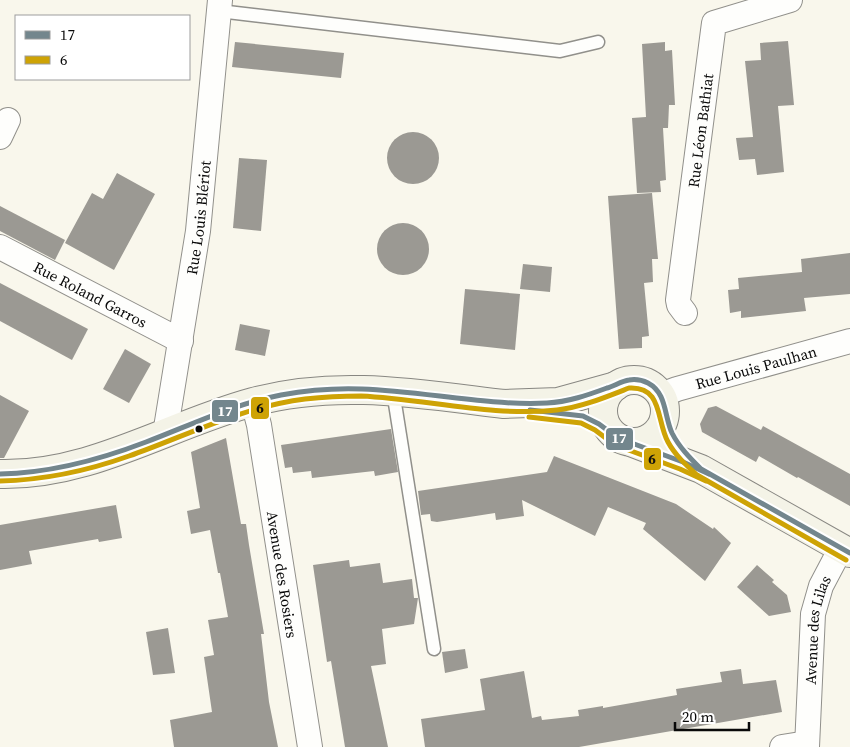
<svg xmlns="http://www.w3.org/2000/svg" width="850" height="747" font-family="'Source Serif 4',serif">
<style>
.building{fill:#9b9993}
.lines{fill:none;stroke-linecap:round;stroke-linejoin:round}
.service-casing{stroke:#91908b;stroke-width:15}
.minor-casing{stroke:#91908b;stroke-width:26}
.secondary-casing{stroke:#888782;stroke-width:30}
.service{stroke:#fefefc;stroke-width:12}
.minor{stroke:#fefefc;stroke-width:24}
.secondary{stroke:#f4f3e7;stroke-width:28}
.bus-1-casing{stroke:#fff;stroke-width:9}
.bus-2-casing{stroke:#fff;stroke-width:9}
.bus-1{stroke:#73868d;stroke-width:5}
.bus-2{stroke:#cea305;stroke-width:5}
.bus-dot{fill:#090909;stroke:#fff;stroke-width:2}
.labels{text-anchor:middle;dominant-baseline:central;stroke-width:5;stroke-linejoin:round;paint-order:stroke}
.street-label{font-size:15px;fill:#090909;stroke:#fff}
.line-badge{stroke:#fff;stroke-width:2}
.badge-label{font-size:14px;text-anchor:middle;font-weight:bold;fill:#fff}
.pale-badge-label{font-size:14px;text-anchor:middle;font-weight:bold;fill:#111}
</style>
<rect width="100%" height="100%" fill="#f9f7ec"/>
<g class="building">
<path d="M788 41 794 105 778 106 784 172 757 175 755 159 739 160 736 138 753 137 745 61 761 60 760 43Z"/>
<path d="M235 42 344 53 341 78 232 67Z"/>
<path d="M665 42V51L672 50 675 105H669L668 128H663L666 180 660 181 661 192 637 193 632 118 646 117 642 44Z"/>
<circle cx="413" cy="158" r="26"/>
<path d="M239 158 267 160 261 231 233 228Z"/>
<path d="M117 173 155 194 114 270 65 243 92 193 103 199Z"/>
<path d="M652 193 658 259H652L653 282 644 283 649 336 642 337V348L619 349 608 196Z"/>
<path d="M0 206 65 240 55 260 0 231Z"/>
<circle cx="403" cy="249" r="26"/>
<path d="M850 253V294L804 298 806 311 741 318V311L730 313 728 290 739 289 738 278 802 272 801 259Z"/>
<path d="M523 264 552 267 550 292 520 289Z"/>
<path d="M0 283 88 329 72 360 0 321Z"/>
<path d="M465 289 520 294 515 350 460 344Z"/>
<path d="M240 324 270 330 265 356 235 350Z"/>
<path d="M125 349 151 364 129 403 103 389Z"/>
<path d="M0 395 29 411 4 458H0Z"/>
<path d="M716 406 761 430 763 426 850 474V506L798 477 797 478 759 456 756 462 702 432 700 424 708 408Z"/>
<path d="M391 429 398 472 375 476 374 471 312 478 311 471 293 473 292 467 285 468 281 445Z"/>
<path d="M226 438 241 524H246L249 545 264 634H261L269 702 278 747H174L170 720 212 712 204 657 214 655 208 620 228 617 220 573H218L210 530 191 534 187 511 200 508 191 452Z"/>
<path d="M554 456 676 504 713 529 714 527 731 543 705 581 643 529 646 523 608 507 595 536 522 500 524 516 496 520 495 513 437 522 431 521 430 514 421 515 418 491 547 472Z"/>
<path d="M116 505 122 538 99 542 98 539 29 551 32 564 0 570V525Z"/>
<path d="M349 560 350 567 380 563 383 583 412 579 414 598H418L414 624 382 629 386 664 371 666 388 747H345L331 661 327 662 313 565Z"/>
<path d="M757 565 774 580 772 582 787 595 791 612 769 616 737 587Z"/>
<path d="M168 628 175 673 153 675 146 632Z"/>
<path d="M465 649 468 668 445 673 442 652Z"/>
<path d="M741 669 743 684 776 680 782 712 579 747H425L421 719 485 710 480 679 524 671 532 718 541 716 542 720 579 716 578 710 603 706V708L677 695 676 689 722 682 720 672Z"/>
</g>
<g class="lines">
<defs>
<g id="service">
<path d="M219 11 560 51 598 42"/>
<path d="M393 391 434 649"/>
</g>
<g id="minor">
<path d="M0 137 8 120"/>
<path id="s1" d="M0 247 181 341"/>
<path id="s2" d="M685 313 679 305 678 300 714 23 790 0"/>
<path id="s3" d="M661 395 677 389 850 341"/>
<path id="s4" d="M253 402 259 425 310 747"/>
<path id="s5" d="M165 434 198 231 220 0"/>
<path d="M782 747 807 743"/>
<path id="s6" d="M807 747 813 614 821 586 841 548"/>
</g>
<g id="secondary">
<circle cx="634" cy="411" r="31"/>
<path d="M633 443 701 469 850 553"/>
<path d="M0 474C91 476 168 425 253 402 337 379 420 394 504 404L558 402 616 386"/>
</g>
</defs>
<use href="#service" class="service-casing"/>
<use href="#minor" class="minor-casing"/>
<use href="#secondary" class="secondary-casing"/>
<use href="#service" class="service"/>
<use href="#minor" class="minor"/>
<use href="#secondary" class="secondary"/>
<defs>
<g id="bus-1">
<path d="M530 410 583 416 599 424 618 438 683 462 709 474"/>
<path d="M0 474C51 473 99 460 146 442 191 425 234 404 281 395 308 390 336 388 362 389 424 391 485 406 547 403 568 402 588 395 607 388 614 386 622 381 629 380 635 379 642 380 648 383 667 393 664 416 672 433 679 447 690 458 701 469L850 553"/>
</g>
<g id="bus-2">
<path d="M529 417 581 423 595 430 615 445 680 469 706 481"/>
<path d="M0 481C45 480 87 471 129 456 188 435 242 407 305 399 323 397 342 396 361 396 426 399 492 417 557 410 582 407 606 397 629 388 663 386 656 420 668 442 675 455 686 465 697 475L846 560"/>
</g>
</defs>
<use href="#bus-1" class="bus-1-casing"/>
<use href="#bus-2" class="bus-2-casing"/>
<use href="#bus-1" class="bus-1"/>
<use href="#bus-2" class="bus-2"/>
</g>
<circle class="bus-dot" cx="199" cy="429" r="4.5"/>
<g class="labels">
<g class="street-label">
<text stroke="none"><textPath href="#s2" startOffset="186">Rue Léon Bathiat</textPath></text>
<text stroke="none"><textPath href="#s5" startOffset="219">Rue Louis Blériot</textPath></text>
<text stroke="none"><textPath href="#s1" startOffset="102">Rue Roland Garros</textPath></text>
<text stroke="none"><textPath href="#s3" startOffset="99">Rue Louis Paulhan</textPath></text>
<text stroke="none"><textPath href="#s4" startOffset="175">Avenue des Rosiers</textPath></text>
<text stroke="none"><textPath href="#s6" startOffset="118">Avenue des Lilas</textPath></text>
</g>
</g>
<g class="line-badge">
<rect x="250" y="396" width="20" height="24" rx="5" fill="#cea305"/>
<rect x="211" y="399" width="28" height="24" rx="5" fill="#73868d"/>
<rect x="605" y="427" width="29" height="24" rx="5" fill="#73868d"/>
<rect x="643" y="447" width="19" height="24" rx="5" fill="#cea305"/>
</g>
<g class="badge-label">
<text x="225" y="416">17</text>
<text x="619" y="443">17</text>
</g>
<g class="pale-badge-label">
<text x="260" y="413">6</text>
<text x="652" y="464">6</text>
</g>
<rect x="15" y="15" width="175" height="65" fill="#ffffff" stroke="#9d9d9d"/>
<rect x="25" y="31" width="25" height="8" fill="#73868d" stroke="#9d9d9d"/>
<text x="60" y="40" font-size="15" fill="#090909">17</text>
<rect x="25" y="56" width="25" height="8" fill="#cea305" stroke="#9d9d9d"/>
<text x="60" y="65" font-size="15" fill="#090909">6</text>
<path d="M675 722v8h74v-8" fill="none" stroke="#090909" stroke-width="2.5"/>
<text x="682" y="722" font-size="15" fill="#090909" stroke="#ffffff" stroke-width="4" paint-order="stroke">20 m</text>
</svg>
